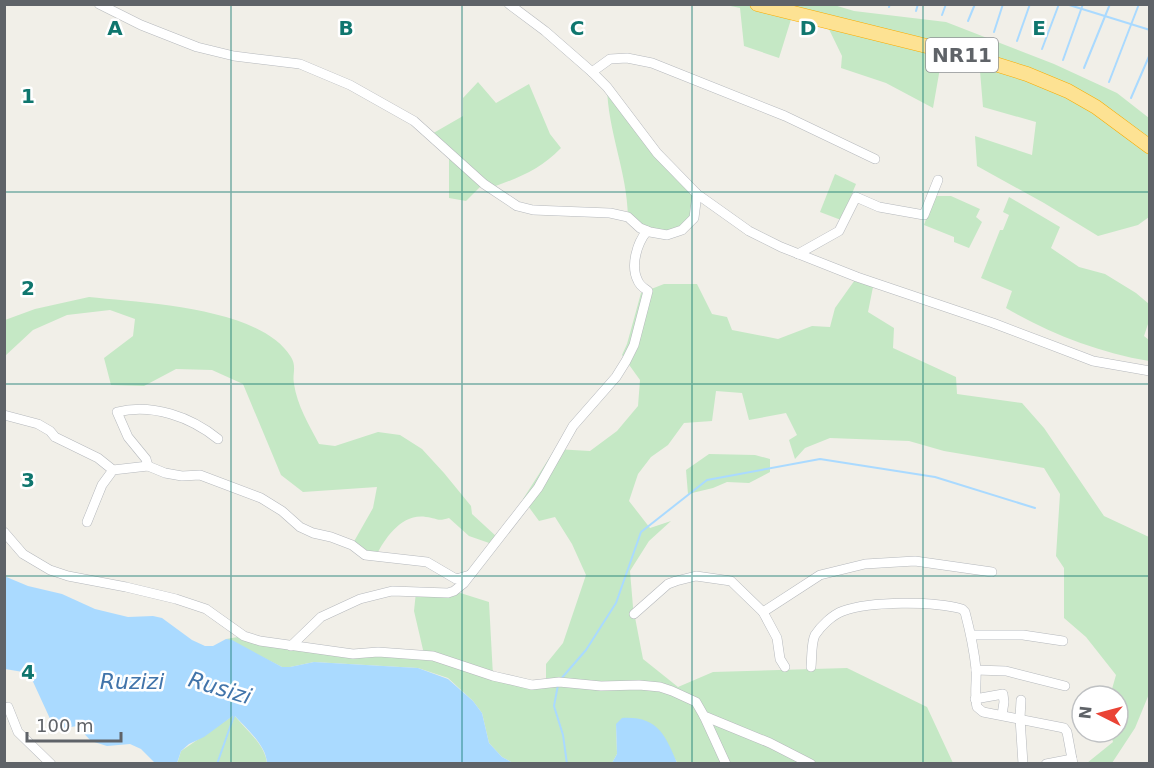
<svg xmlns="http://www.w3.org/2000/svg" width="1154" height="768" font-family="'DejaVu Sans',sans-serif">
<style>
.green{fill:#c5e8c5}
.water{fill:#aadaff}
.lines{fill:none;stroke-linecap:round;stroke-linejoin:round}
.stream{stroke:#aadaff;stroke-width:2}
.minor-casing{stroke:#b5b8bc;stroke-width:10}
.highway-casing{stroke:#f9ab00;stroke-width:15}
.minor{stroke:#fff;stroke-width:9}
.highway{stroke:#fde293;stroke-width:14}
.grid{fill:none;stroke:#0f766e;stroke-width:1.5;stroke-opacity:0.55}
.labels{text-anchor:middle;dominant-baseline:central;stroke-width:5;stroke-linejoin:round;paint-order:stroke}
.shield{fill:#fff;stroke:#8f9295;stroke-width:1.5}
.shield-label{font-size:20px;font-weight:bold;fill:#5f6368}
.water-label{font-size:22px;font-style:italic;fill:#4174aa;stroke:#fff}
.grid-label{font-size:20px;text-anchor:middle;font-weight:bold;fill:#0f766e;stroke:#fff;stroke-width:5;stroke-linejoin:round;paint-order:stroke}
</style>
<rect width="100%" height="100%" fill="#f1efe8"/>
<g class="green">
<path d="M726 5H834L854 11 946 22 1054 64 1117 93 1149 118V217L1138 225 1098 236 1044 203 977 166 975 136 1032 155 1036 122 983 107 979 59 943 51 933 108 886 83 841 68 842 56 825 21 793 13 779 58 744 46 740 8Z"/>
<path d="M478 82 496 103 529 84 550 134 561 148C540 170 518 178 490 188L483 184 466 201 449 198V154L430 135 463 116V98Z"/>
<path d="M607 87 697 194 689 224 660 235 628 217C627 171 608 132 607 87Z"/>
<path d="M835 174 856 184 841 220 820 212Z"/>
<path d="M934 196H951L980 209 976 217 982 222 969 248 954 242V237L924 225Z"/>
<path d="M1009 197 1060 227 1051 248 1079 267 1105 274 1136 293 1149 304V321L1144 336 1149 340V361C1098 352 1051 334 1006 308L1012 291 981 278 1000 230H1003L1009 215 1003 212Z"/>
<path d="M857 277 874 282 868 312 894 328 893 348 956 377 957 394 1022 403 1044 428 1104 516 1149 537V694L1135 728 1112 763H1087L1113 742 1110 732H1118V696H1110L1116 675 1086 637 1064 618V568L1056 556 1060 494 1044 468 944 451 909 441 830 438 805 448 795 459 789 440 797 435 786 413 749 420 742 393 716 391 712 421 684 423 668 445 651 457 638 474 629 501 650 528 671 521 649 541 630 571 633 607 643 659 678 687 713 672 847 668 927 707 953 763H677L676 760 616 724 617 754 612 763H513L502 757 489 743 482 713 473 701 448 678 418 668 314 662 290 667H282L226 639 244 636 291 646 424 654 414 611 416 592 454 591 489 602 493 676 546 684V664L563 643 586 575 572 544 555 517 539 521 523 499 555 449 590 451 617 431 638 406 640 380 622 355 627 344 641 293 664 284H697L712 314 727 317 732 330 778 339 812 326 830 327 835 308Z"/>
<path d="M89 297C143 303 261 307 291 357 297 367 292 374 294 384 297 405 309 425 319 444L335 446 378 432 400 435 422 449 444 473 471 506 472 514 497 537 492 544 469 536 449 518C437 522 437 518 426 517 402 513 385 538 376 556L352 545 373 508 377 487 303 492 281 475 243 384 212 370 176 369 144 386 111 385 104 358 133 336 135 319 110 310 67 315 33 330 5 356V320L35 309Z"/>
<path d="M709 454 755 455 770 459V472L749 483 727 482 713 488 688 494 686 470Z"/>
<path d="M234 715C245 729 266 745 267 764H177L181 751Z"/>
</g>
<g class="water">
<path d="M4 576 28 586 62 594 95 609 128 617 153 616 162 618 192 640 205 646H213L226 639 232 640 282 667H290L314 662 418 668 448 679 473 701 482 713 489 743 502 757 513 763H267C266 745 246 728 234 715L204 737 189 744 181 751 177 763H155L141 749 130 744 107 746 91 741 77 726 65 728 52 723 29 673 5 669Z"/>
<path d="M622 718C657 716 665 734 677 763H612L617 754 616 724Z"/>
</g>
<g class="lines">
<g class="stream">
<path d="M1066 4 1150 30"/>
<path d="M889 7 890 4"/>
<path d="M916 11 918 4"/>
<path d="M942 15 946 4"/>
<path d="M968 21 975 4"/>
<path d="M994 32 1003 4"/>
<path d="M1017 41 1030 4"/>
<path d="M1042 49 1059 4"/>
<path d="M1063 60 1083 4"/>
<path d="M1084 68 1110 4"/>
<path d="M1109 82 1139 4"/>
<path d="M1131 98 1150 54"/>
<path d="M560 680 586 650 616 603 641 532 707 480 820 459 935 477 1035 508"/>
<path d="M558 685 554 706 563 735 567 764"/>
<path d="M217 764 235 713"/>
</g>
<defs>
<g id="minor">
<path d="M99 4 141 25 197 47 234 56 300 64 350 85 414 121 484 184 517 206 533 210 610 213 628 217 640 228 650 232 667 235 682 230 694 218 697 194"/>
<path d="M509 4 545 31 592 72 607 87 657 153 697 194 749 231 781 247 857 277 993 323 1080 356 1093 361 1150 371"/>
<path d="M592 72 610 59 627 58 652 63 785 116 875 159"/>
<path d="M798 254 839 231 856 197 879 207 924 215 938 180"/>
<path d="M4 415 38 424 50 431 55 437 98 458 113 470"/>
<path d="M148 466 146 459 128 437 117 412C152 403 191 417 218 439"/>
<path d="M87 522 102 485 113 470 148 466 165 473 182 476 200 475 261 498 282 511 300 527 313 533 331 537 352 545 365 555 427 562 456 579 470 575"/>
<path d="M4 532 23 554 50 570 68 576 126 587 176 599 206 609 244 636 260 641 353 654 378 652 433 656 493 676 532 685 559 682 601 686 639 685 660 687 672 691 696 702 704 716 770 743 811 764"/>
<path d="M763 612 820 575 865 564 915 561 992 572"/>
<path d="M634 614 668 584 676 581 696 576 731 581 763 612 777 638 780 659 785 667"/>
<path d="M971 635H1023L1063 641"/>
<path d="M291 646 321 617 360 599 392 591 448 593 454 591 464 583 538 488 573 426 616 377 626 361 634 345 648 291C644 288 640 286 638 281 630 266 637 243 647 231"/>
<path d="M811 667C812 658 811 643 815 635 821 626 832 615 843 611 871 601 933 601 962 609L965 612C970 631 974 649 976 669 977 681 974 694 977 707L983 712 1064 728 1067 732 1072 759"/>
<path d="M976 670 1006 671 1065 686"/>
<path d="M975 699 1003 694 1004 702 1002 715"/>
<path d="M1021 700 1020 718 1023 764"/>
<path d="M8 707 18 732 51 764"/>
<path d="M704 716 726 764"/>
<path d="M1046 764 1072 759 1073 764"/>
</g>
<path id="highway" d="M757 4 979 59 1027 74 1068 91 1096 107 1150 147"/>
</defs>
<use href="#minor" class="minor-casing"/>
<use href="#highway" class="highway-casing"/>
<use href="#minor" class="minor"/>
<use href="#highway" class="highway"/>
</g>
<path class="grid" d="M231 4V764M462 4V764M692 4V764M923 4V764M4 192H1150M4 384H1150M4 576H1150"/>
<g class="labels">
<rect class="shield" x="926" y="38" width="72" height="34" rx="4.5"/>
<g class="shield-label">
<text x="962" y="55">NR11</text>
</g>
<g class="water-label">
<text x="132" y="681">Ruzizi</text>
<text transform="translate(220 688) rotate(17)">Rusizi</text>
</g>
</g>
<g class="grid-label">
<text x="115" y="35">A</text>
<text x="346" y="35">B</text>
<text x="577" y="35">C</text>
<text x="808" y="35">D</text>
<text x="1039" y="35">E</text>
<text x="28" y="103">1</text>
<text x="28" y="295">2</text>
<text x="28" y="487">3</text>
<text x="28" y="679">4</text>
</g>
<rect width="1154" height="768" fill="none" stroke="#5f6368" stroke-width="12"/>
<g transform="translate(1100 714) rotate(276)"><circle r="28" fill="#ffffff" stroke="#bfc1c3" stroke-width="1.5"/>
<path d="M0-4.5L10 22L0 15L-10 22Z" fill="#ea4335"/>
<text y="-9" font-size="16" font-weight="bold" text-anchor="middle" fill="#5f6368">N</text>
</g>
<path d="M27 732v9h94v-9" fill="none" stroke="#5f6368" stroke-width="3"/>
<text x="36" y="732" font-size="18" fill="#5f6368" stroke="#ffffff" stroke-width="4.5" paint-order="stroke">100 m</text>
</svg>
